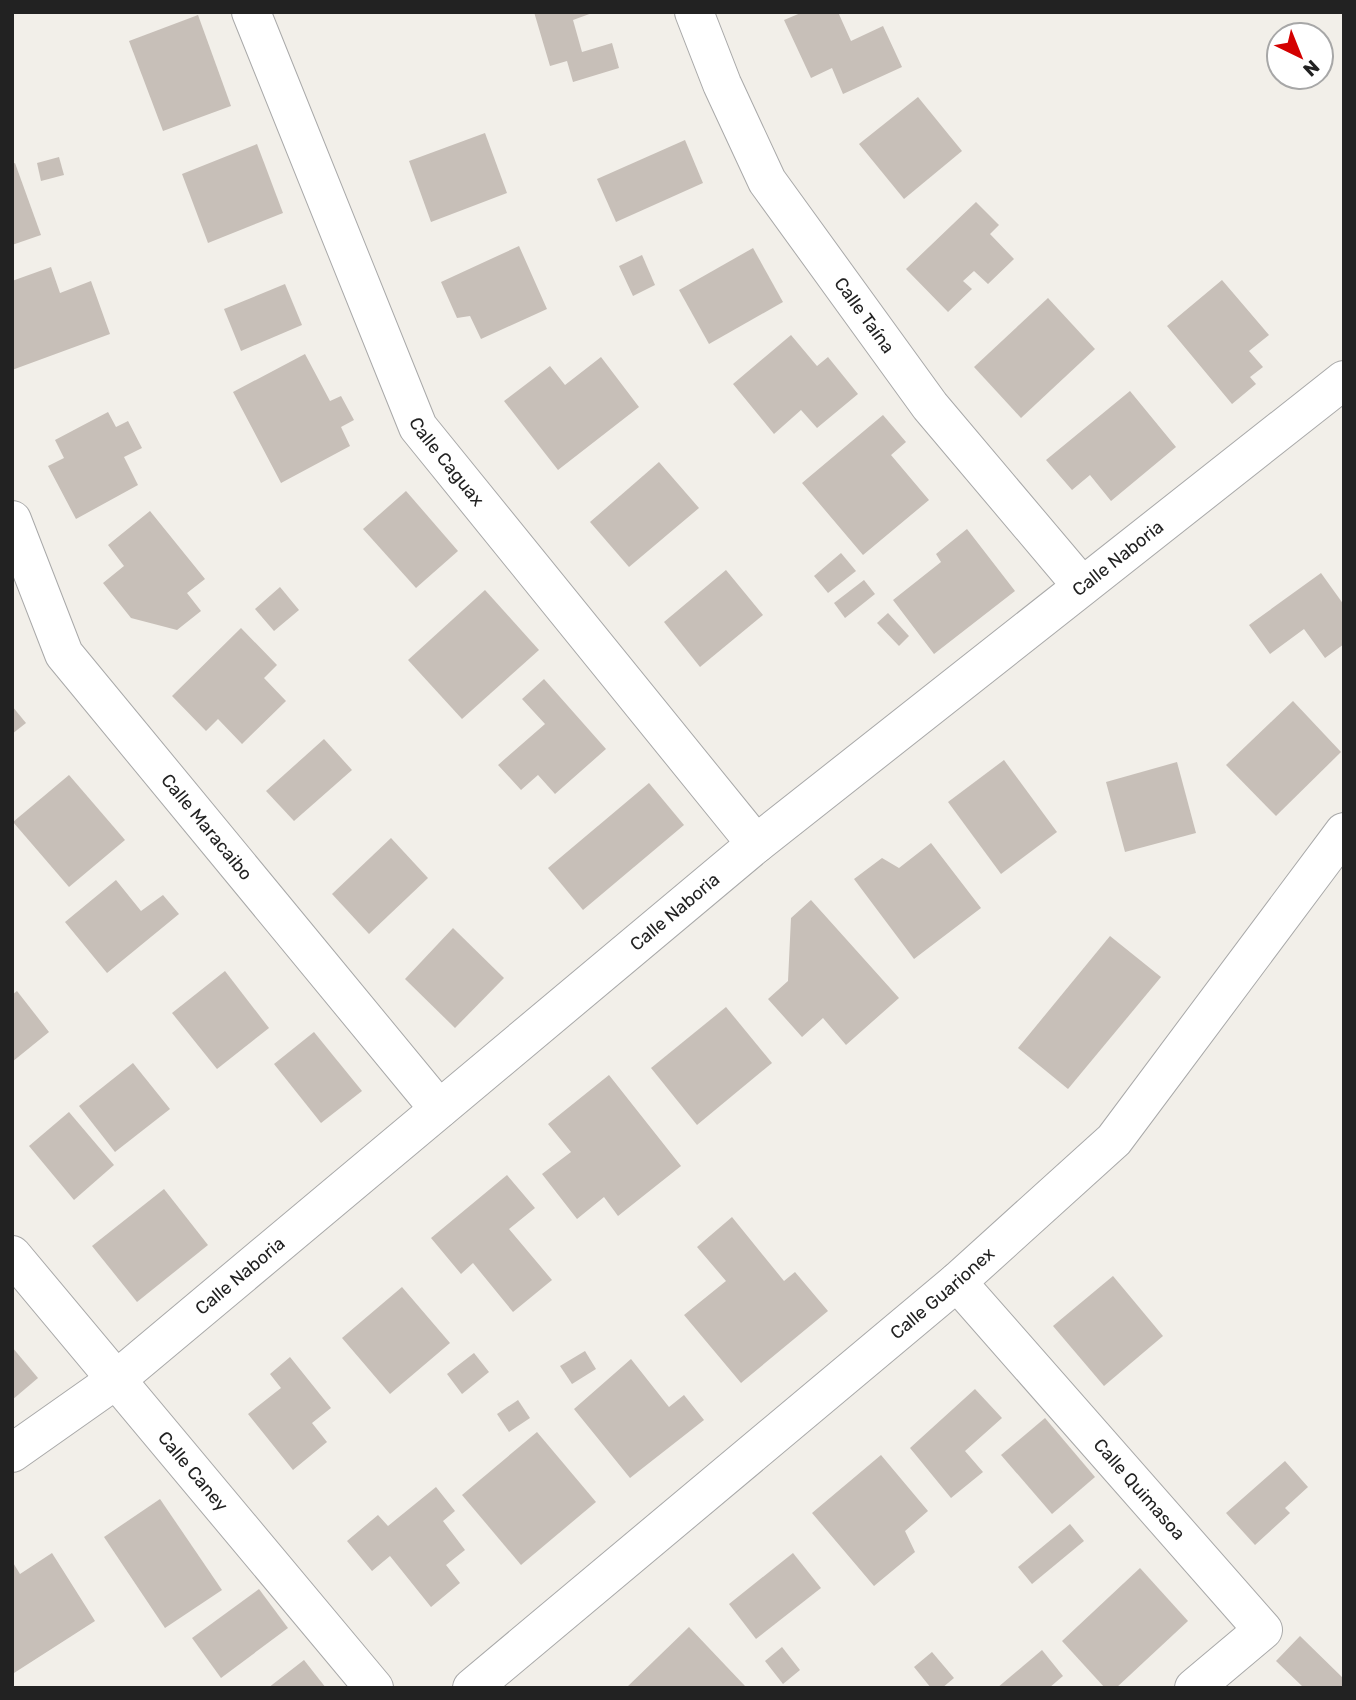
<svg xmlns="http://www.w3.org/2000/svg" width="1356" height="1700" font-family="Rubik,sans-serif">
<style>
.building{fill:#c7bfb8}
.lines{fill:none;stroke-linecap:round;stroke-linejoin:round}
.minor-casing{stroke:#a9a9a9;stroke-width:40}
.minor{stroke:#fff;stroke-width:38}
.labels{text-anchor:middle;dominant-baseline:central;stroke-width:6;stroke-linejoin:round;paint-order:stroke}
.street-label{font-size:18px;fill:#222;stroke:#fff}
</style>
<rect width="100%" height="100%" fill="#f2efe9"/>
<g class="building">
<path d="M534 12H595L573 20 582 52 612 43 619 68 573 82 567 61 550 66Z"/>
<path d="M803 12H838L851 41 883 26 902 67 843 94 832 68 811 78 784 20Z"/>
<path d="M198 15 231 106 163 131 129 41Z"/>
<path d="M918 97 962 151 904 199 859 144Z"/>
<path d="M485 133 507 193 431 222 409 161Z"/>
<path d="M685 140 703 183 616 222 597 179Z"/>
<path d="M257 144 283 213 208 243 182 174Z"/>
<path d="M59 157 64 175 41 181 37 163Z"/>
<path d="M15 163 41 235 12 245V164Z"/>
<path d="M976 202 999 225 990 234 1014 259 988 284 974 271 963 281 972 289 948 312 906 269Z"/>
<path d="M519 246 547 309 481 339 470 316 457 318 441 282Z"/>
<path d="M753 248 783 302 709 344 679 290Z"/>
<path d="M642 255 655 285 633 296 619 266Z"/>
<path d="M51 267 60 293 91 281 110 334 12 370V281Z"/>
<path d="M1222 280 1269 335 1249 351 1263 367 1250 377 1256 384 1232 404 1167 326Z"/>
<path d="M285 284 302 325 241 351 224 309Z"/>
<path d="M1048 298 1095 349 1021 418 974 367Z"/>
<path d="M791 335 817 366 828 357 858 394 817 428 801 410 774 434 733 384Z"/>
<path d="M305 354 330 401 341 396 354 420 341 427 350 446 281 483 233 392Z"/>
<path d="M601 357 639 407 558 470 504 401 550 366 565 385Z"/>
<path d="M1130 391 1176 447 1111 501 1090 475 1072 490 1046 460Z"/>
<path d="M108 412 116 427 128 421 142 448 124 457 138 485 76 519 48 466 64 458 55 440Z"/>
<path d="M883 415 906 442 891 455 929 500 863 555 802 483Z"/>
<path d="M659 462 699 508 629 567 590 522Z"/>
<path d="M406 491 458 551 416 588 363 529Z"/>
<path d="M150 511 205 579 187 593 201 611 177 630 131 618 103 583 124 566 108 545Z"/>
<path d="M967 529 1015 591 934 654 893 600 941 562 936 554Z"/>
<path d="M841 553 856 571 828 593 814 576Z"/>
<path d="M726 570 763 615 700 667 664 622Z"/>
<path d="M1321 573 1344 605V644L1325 658 1304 629 1270 654 1249 625Z"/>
<path d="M864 580 875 594 845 618 834 603Z"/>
<path d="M280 587 299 610 274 631 255 609Z"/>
<path d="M485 590 539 650 462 719 408 660Z"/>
<path d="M888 613 909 636 899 646 877 623Z"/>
<path d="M241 628 277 665 264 678 286 701 242 744 218 719 206 731 172 696Z"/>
<path d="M544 679 606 749 555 794 538 775 521 790 498 765 545 724 522 699Z"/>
<path d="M1293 701 1341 752 1276 816 1226 765Z"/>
<path d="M12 706 26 723 12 734Z"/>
<path d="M324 739 352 770 294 821 266 791Z"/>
<path d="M1004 760 1057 832 1001 874 948 802Z"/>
<path d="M1177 762 1196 833 1125 852 1106 782Z"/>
<path d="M69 775 125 840 69 887 13 822Z"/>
<path d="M649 783 684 825 583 910 548 868Z"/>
<path d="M391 838 428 878 369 934 332 894Z"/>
<path d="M931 843 981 908 914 959 854 879 882 858 899 868Z"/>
<path d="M116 880 141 911 163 895 179 914 107 973 65 922Z"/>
<path d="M811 900 899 998 846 1045 823 1018 802 1037 768 999 788 981 791 918Z"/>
<path d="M453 928 504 978 455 1028 405 979Z"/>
<path d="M1110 936 1161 977 1068 1089 1018 1048Z"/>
<path d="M225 971 269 1028 217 1069 172 1013Z"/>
<path d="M17 991 49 1032 12 1062V995Z"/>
<path d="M726 1007 772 1063 697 1125 651 1068Z"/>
<path d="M314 1032 362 1091 321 1123 274 1064Z"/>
<path d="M133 1063 170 1109 115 1152 79 1106Z"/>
<path d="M609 1075 681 1166 618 1216 604 1197 577 1219 542 1174 571 1152 548 1124Z"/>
<path d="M69 1112 114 1165 74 1200 29 1146Z"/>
<path d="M507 1175 535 1208 509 1229 552 1280 513 1312 473 1263 461 1274 431 1238Z"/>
<path d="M164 1189 208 1245 137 1302 92 1246Z"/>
<path d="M732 1217 784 1281 795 1272 828 1311 741 1383 684 1315 726 1281 697 1247Z"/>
<path d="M1113 1276 1163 1336 1104 1386 1053 1326Z"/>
<path d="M402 1287 450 1343 390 1394 342 1338Z"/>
<path d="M12 1347 38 1378 12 1400Z"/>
<path d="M585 1351 596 1369 572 1384 560 1366Z"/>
<path d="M474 1353 489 1372 462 1394 447 1374Z"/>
<path d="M290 1357 331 1408 312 1423 327 1442 293 1470 248 1414 281 1388 270 1374Z"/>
<path d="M631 1359 669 1407 684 1395 704 1420 630 1478 574 1409Z"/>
<path d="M975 1389 1002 1418 965 1451 983 1472 951 1498 910 1448Z"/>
<path d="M518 1400 530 1418 509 1432 497 1414Z"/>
<path d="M1045 1418 1095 1477 1052 1514 1001 1455Z"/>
<path d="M537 1432 596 1502 521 1565 462 1495Z"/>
<path d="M881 1455 928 1511 905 1531 915 1552 874 1586 812 1513Z"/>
<path d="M1285 1461 1308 1487 1285 1508 1290 1513 1255 1545 1226 1513Z"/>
<path d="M436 1487 455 1511 443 1521 465 1550 446 1565 460 1583 431 1607 390 1556 372 1571 347 1541 378 1515 388 1526Z"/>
<path d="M160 1499 222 1590 165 1628 104 1537Z"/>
<path d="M1070 1524 1084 1541 1032 1584 1018 1567Z"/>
<path d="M52 1553 95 1621 14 1673 12 1561 20 1574Z"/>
<path d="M793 1553 821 1588 756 1639 729 1604Z"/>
<path d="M1140 1568 1188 1621 1116 1688H1105L1062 1641Z"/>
<path d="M259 1589 288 1628 221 1678 192 1638Z"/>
<path d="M689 1627 745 1686 626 1688Z"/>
<path d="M1300 1636 1344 1679V1688H1300L1302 1686 1276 1661Z"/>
<path d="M782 1647 800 1670 783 1684 765 1661Z"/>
<path d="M1042 1650 1063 1676 1049 1688H997Z"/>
<path d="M932 1652 954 1678 942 1688H931L914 1667Z"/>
<path d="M304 1660 326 1688H268Z"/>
</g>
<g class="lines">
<defs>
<g id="minor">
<path id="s1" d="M251 12 418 427 756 844"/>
<path id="s2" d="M694 12 722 84 767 181 930 406 1082 586"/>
<path id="s3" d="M12 520 64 654 439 1109"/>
<path id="s4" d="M12 1255 374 1688"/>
<path id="s5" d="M957 1282 1263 1630 1194 1688"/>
<path id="s6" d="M12 1453 117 1379 756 844 1344 380"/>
<path id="s7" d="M472 1688 957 1282 1114 1140 1344 832"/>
</g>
</defs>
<use href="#minor" class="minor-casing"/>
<use href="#minor" class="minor"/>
</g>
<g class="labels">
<g class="street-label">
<text stroke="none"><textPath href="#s2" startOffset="350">Calle Taína</textPath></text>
<text stroke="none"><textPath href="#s1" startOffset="492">Calle Caguax</textPath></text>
<text stroke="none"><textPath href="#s6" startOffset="1423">Calle Naboria</textPath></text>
<text stroke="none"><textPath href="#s3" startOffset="368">Calle Maracaibo</textPath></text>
<text stroke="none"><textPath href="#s6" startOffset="856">Calle Naboria</textPath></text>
<text stroke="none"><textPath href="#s6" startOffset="289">Calle Naboria</textPath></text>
<text stroke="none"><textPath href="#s7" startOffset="614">Calle Guarionex</textPath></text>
<text stroke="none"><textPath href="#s4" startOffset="282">Calle Caney</textPath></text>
<text stroke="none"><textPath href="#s5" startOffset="276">Calle Quimasoa</textPath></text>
</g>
</g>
<rect width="1356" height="1700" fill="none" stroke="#222222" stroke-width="28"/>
<g transform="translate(1300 56) rotate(137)"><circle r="33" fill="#ffffff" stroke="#a7a7a7" stroke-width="2"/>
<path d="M0-5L12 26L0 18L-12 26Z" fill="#d40000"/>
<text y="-10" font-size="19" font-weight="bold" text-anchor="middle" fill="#222222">N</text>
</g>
</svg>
